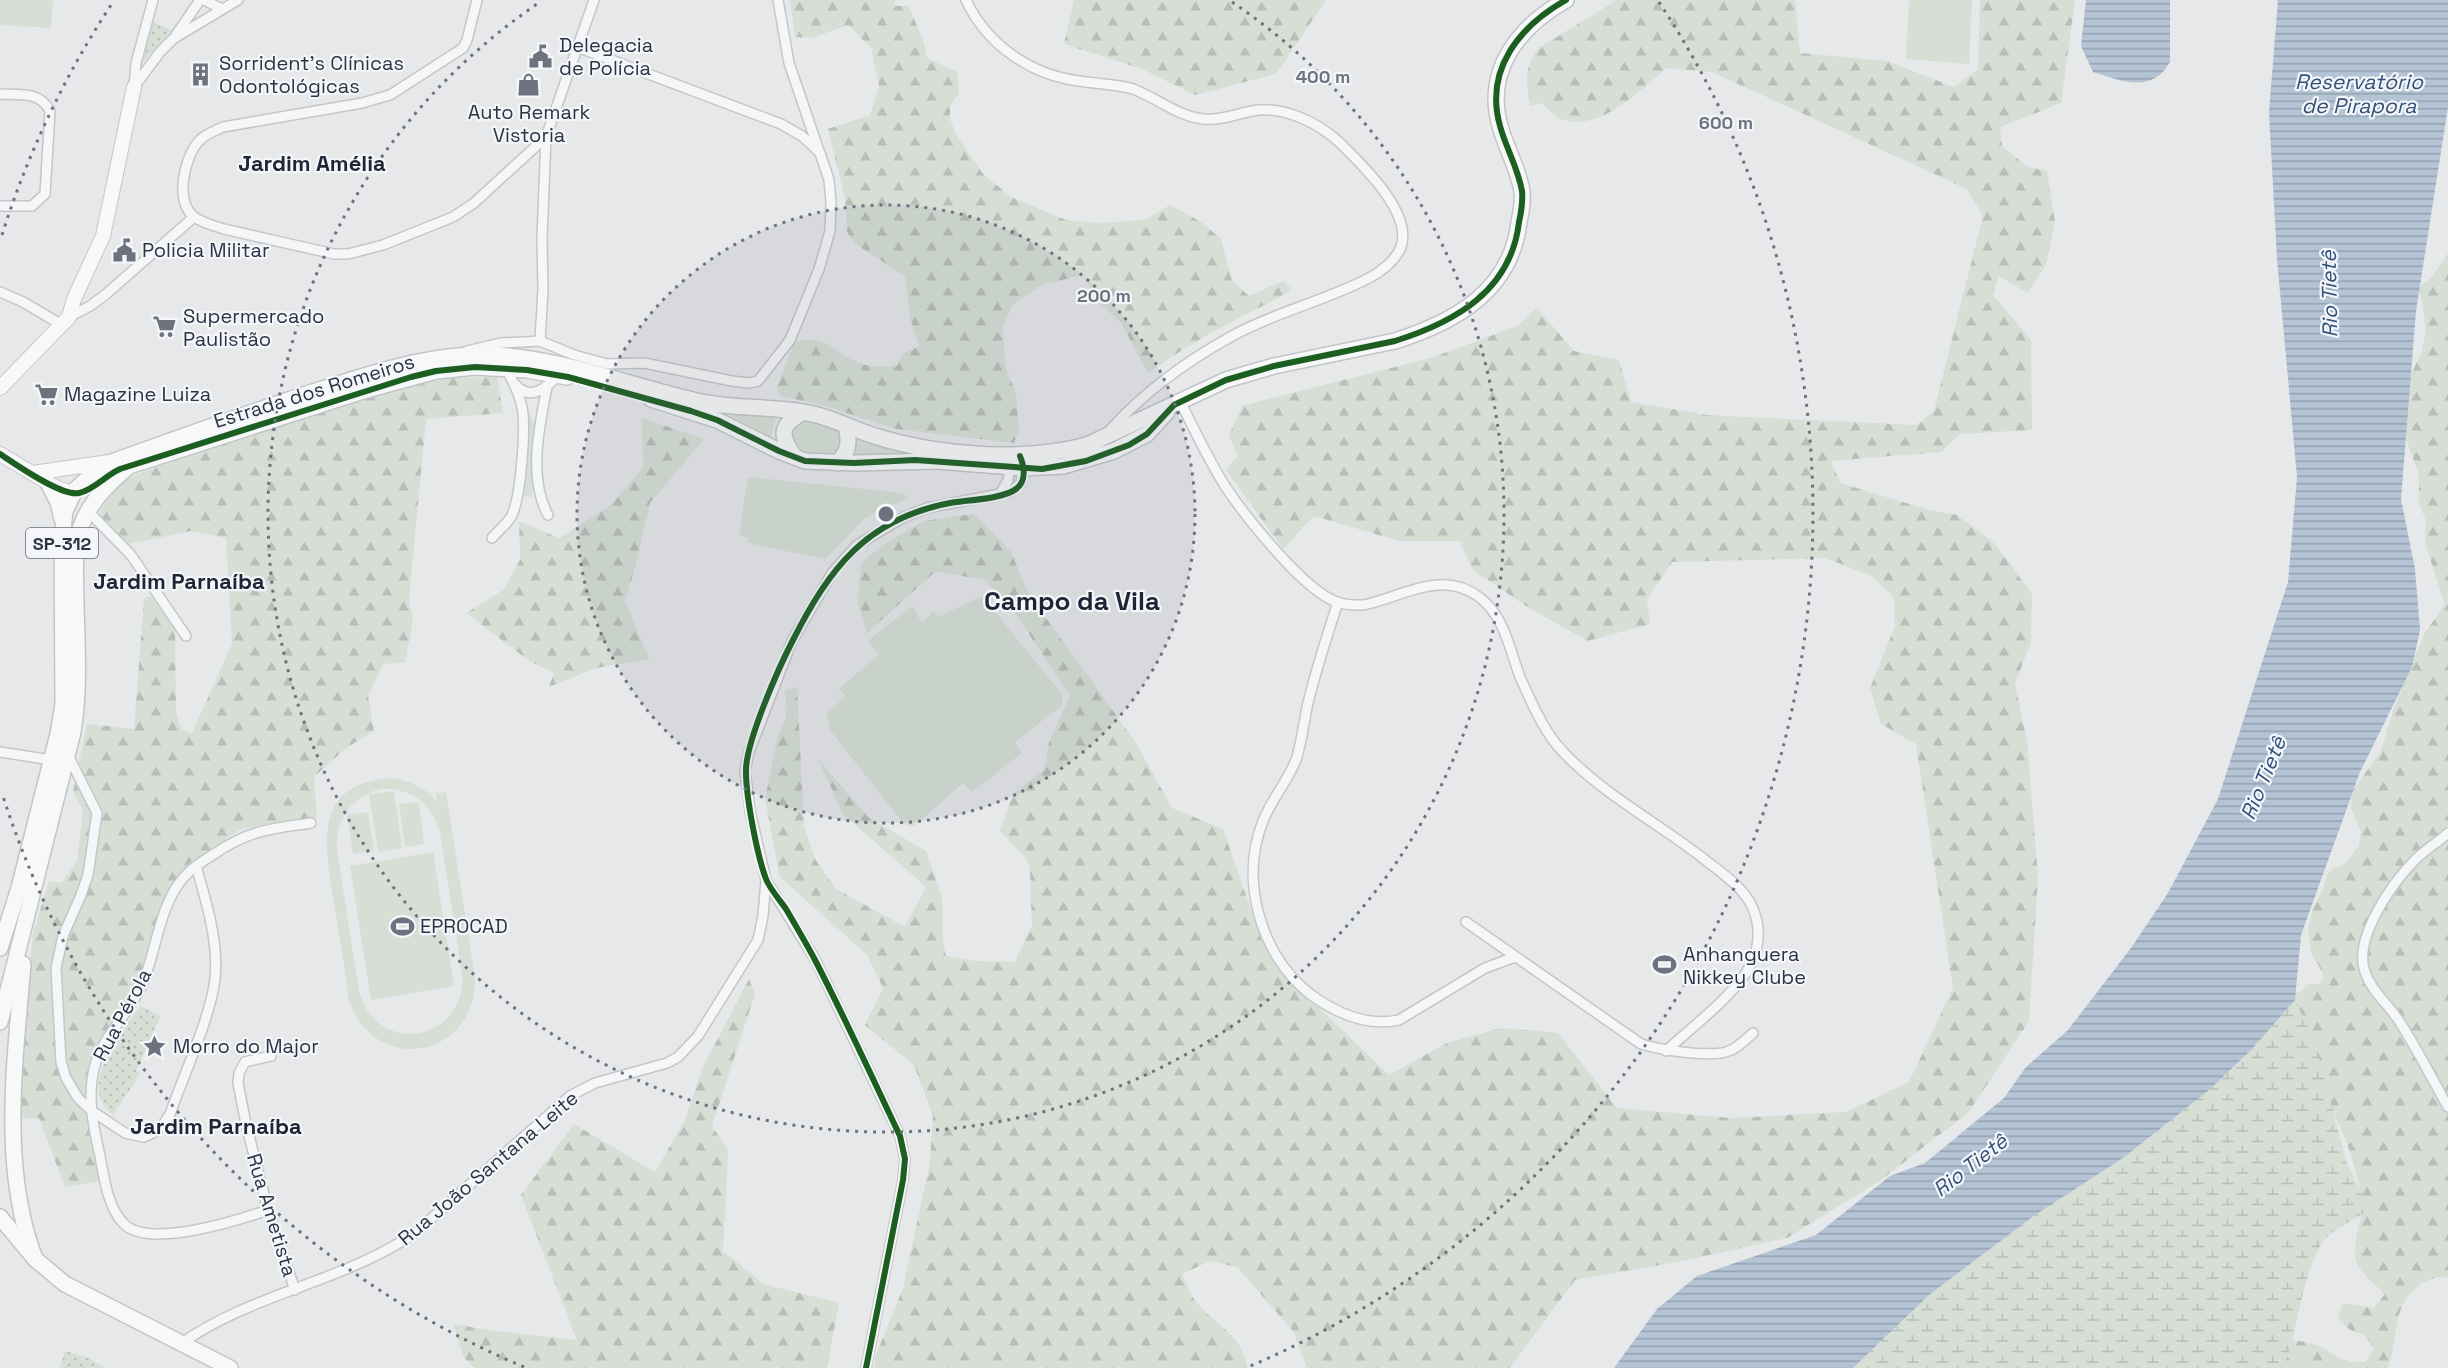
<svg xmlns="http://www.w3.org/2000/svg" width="2448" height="1368" font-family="'Space Grotesk',sans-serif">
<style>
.grass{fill:#d6ded6;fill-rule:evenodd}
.forest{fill:url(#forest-firs)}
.wetland{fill:url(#wetland-marsh)}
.park{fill:url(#park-dots)}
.water{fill:url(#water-rules)}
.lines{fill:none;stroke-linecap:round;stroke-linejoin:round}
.street-casing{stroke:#c4c6c8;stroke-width:12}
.secondary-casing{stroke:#c4c6c8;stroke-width:16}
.primary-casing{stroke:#c2c5c8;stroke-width:18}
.street{stroke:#f5f6f7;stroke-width:9}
.secondary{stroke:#f8f8f8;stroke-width:14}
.primary{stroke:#f8f8f8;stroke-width:15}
.cycleway-casing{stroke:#f4f6f9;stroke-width:10}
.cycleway{stroke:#1b5e20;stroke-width:6}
.ring{fill:none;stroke:#6c737f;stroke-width:3;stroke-dasharray:3 6}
.labels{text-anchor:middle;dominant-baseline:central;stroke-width:4.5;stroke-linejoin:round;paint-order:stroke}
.shield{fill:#f4f6f9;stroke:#676e7b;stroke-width:1.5}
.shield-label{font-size:18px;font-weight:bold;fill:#2b3445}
.poi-label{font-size:20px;fill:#2b3445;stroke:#f4f6f9;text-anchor:start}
.street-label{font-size:20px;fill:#2b3445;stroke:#f4f6f9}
.water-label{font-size:21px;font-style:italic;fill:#34527a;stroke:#f4f6f9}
.quarter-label{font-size:22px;font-weight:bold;fill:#1d2536;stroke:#f4f6f9}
.district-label{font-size:26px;font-weight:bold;fill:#1d2536;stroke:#f4f6f9}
.centre{fill:#6c737f;stroke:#f4f6f9;stroke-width:3}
.ring-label{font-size:18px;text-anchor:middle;font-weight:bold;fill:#6c737f;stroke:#f4f6f9;stroke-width:4.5;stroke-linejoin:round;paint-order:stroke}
</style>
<defs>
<pattern id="forest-firs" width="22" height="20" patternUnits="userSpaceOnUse" patternTransform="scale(1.5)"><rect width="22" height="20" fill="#d6ded6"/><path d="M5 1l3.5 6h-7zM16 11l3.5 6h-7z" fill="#b8bfb9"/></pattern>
<pattern id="wetland-marsh" width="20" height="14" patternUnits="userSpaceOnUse" patternTransform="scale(1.5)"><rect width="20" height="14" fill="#d6ded6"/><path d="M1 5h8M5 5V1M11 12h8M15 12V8" fill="none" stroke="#b8bfb9"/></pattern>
<pattern id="park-dots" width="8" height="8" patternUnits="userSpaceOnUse" patternTransform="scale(1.5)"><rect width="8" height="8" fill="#d6ded6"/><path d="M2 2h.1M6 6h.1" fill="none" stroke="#b8bfb9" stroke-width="1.8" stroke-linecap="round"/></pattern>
<pattern id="water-rules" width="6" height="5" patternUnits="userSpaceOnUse" patternTransform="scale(1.5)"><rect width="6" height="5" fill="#b4c4d5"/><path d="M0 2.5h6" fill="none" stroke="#93a0af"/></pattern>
</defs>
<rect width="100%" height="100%" fill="#e6e8ea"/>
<g class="grass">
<path d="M0 0H53L51 28 0 25Z"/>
<path d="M1909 0H1972L1969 64 1906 59Z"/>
<path d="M527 410 535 425 532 497 520 496Z"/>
<path d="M721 410 777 414 771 436 773 440Z"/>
<path d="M804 418 841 431V450C826 458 806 454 792 446L788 426Z"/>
<path d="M852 432 903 451 904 453 850 459Z"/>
<path d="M748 477 903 493 907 497 899 502 864 519 825 559 748 543 749 538 739 535Z"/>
<path d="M982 596 1062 694V705L1015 742 1022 753 972 792 963 783 913 827 904 824 830 730 826 714 846 696 839 689 879 654 868 641 912 606 922 623 933 611 938 617Z"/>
<path d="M392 778C410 781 425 787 437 802L436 794 446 792 475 978C476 1058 376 1077 349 1001 345 970 340 940 335 909 326 852 308 783 392 778ZM380 789C410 787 432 803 440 832L462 973C468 1042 376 1058 359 991L337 850C335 820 350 798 380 789Z"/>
<path d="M394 791 402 848 378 852 369 794Z"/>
<path d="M419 802 424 844 405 847 399 804Z"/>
<path d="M368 812 374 851 353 854 347 815Z"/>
<path d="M433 852 454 986 371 1000 350 866Z"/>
</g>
<g class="forest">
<path d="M790 0H895V6H909C915 23 925 40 927 58L957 72 959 93 950 106V119L957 136 983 174 1011 197 1066 220 1099 223 1144 220 1170 205 1201 222 1221 239 1232 281 1249 296 1283 281 1292 289C1274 302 1254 309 1235 320 1205 336 1176 353 1148 373L1121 323 1101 304 1082 275 1042 285 1013 304 1003 326 1005 366 1016 394 1019 431 1014 443 896 429 822 405 780 396 777 387 794 343C827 332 832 352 859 363 871 368 885 366 897 366L903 354 919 346 910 318 905 276 854 243 847 232 845 198 828 129 870 115 879 86 871 48 848 25 812 38 795 37Z"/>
<path d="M1074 0H1326L1276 74 1195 95 1142 69 1064 44Z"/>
<path d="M1617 0H1795L1800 53 1887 61 1954 87 1978 69 1980 0H2075L2061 103 2000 127 2002 146 2028 167 2047 171 2055 221 2046 265 2028 293 1999 276 1993 295 2031 340 2032 430 1960 434 1941 452 1831 461 1840 483 1929 510 1957 515 1995 544 2032 594 2031 642 2015 684 2027 740 2038 877 2029 1021 1969 1112 1881 1180 1787 1238 1682 1261 1575 1280 1510 1368H1307L1293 1331 1237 1267 1210 1261 1182 1274C1186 1282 1189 1292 1194 1299 1211 1323 1243 1333 1247 1368H874L876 1355 903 1288 930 1162 933 1116 914 1065 865 1025 883 988 867 955 780 877 765 799 777 741 787 714 785 691 797 687 804 826 815 859 836 889 905 927 926 887 843 814 818 759 868 817 926 851 942 898 943 941 946 956 975 961 1015 962 1032 925 1030 872 1028 861 1000 831 1013 794 1044 770 1049 742 1070 696 1009 604 984 580 936 571 867 633 858 602 861 563 887 542 924 521 974 514 1011 552 1028 593 1136 743 1172 808 1223 829 1261 939 1289 979 1389 1075 1447 1043 1501 1028 1558 1033 1617 1108 1731 1118 1846 1112 1909 1082 1953 988 1916 744 1881 724 1870 688 1895 626 1894 597 1872 576 1825 558 1672 562 1647 599 1650 624 1588 641 1529 608 1473 570 1460 541H1399L1314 516 1283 549 1226 470 1238 456 1229 435 1242 406 1434 357 1517 326 1537 308 1574 351 1619 360 1631 402 1707 415 1916 425 1934 411 1983 216 1967 189 1712 72 1667 68C1638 91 1601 133 1560 119 1554 117 1547 108 1542 103L1531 106C1525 83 1524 67 1539 48Z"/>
<path d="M2448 253V1278C2439 1276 2429 1279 2421 1284 2391 1303 2399 1338 2388 1368H2277L2288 1340C2299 1341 2310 1342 2321 1347 2339 1357 2342 1363 2365 1362L2374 1349 2366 1336 2350 1330 2338 1319 2342 1303 2374 1308 2385 1294C2358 1269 2350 1266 2358 1228 2360 1220 2363 1212 2362 1205 2360 1179 2345 1131 2331 1109L2291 991 2299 993 2309 984H2319L2322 981 2323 973 2311 953 2308 928 2313 909 2323 889 2327 874 2332 869 2345 864 2359 846 2361 832 2351 808 2352 792 2381 751 2394 708 2425 632 2441 611 2444 603 2425 542 2426 521 2419 503V475L2405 436 2409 379 2422 351 2426 331 2421 296 2417 288 2431 278Z"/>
<path d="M497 377 503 413 426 419 409 599 413 621 405 662 383 664 368 696 374 731 346 748 314 777 317 817 241 829 190 863 172 886 144 973 95 1053 87 1091V1118L101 1181 65 1187 39 1118 14 1119 15 1097 33 934 49 881 62 883 77 861 83 809 73 792 87 724 134 729 144 598 154 596 175 624 176 712 181 729 192 733 232 644 226 538 191 531 128 544 101 519 100 511 120 484 135 475 268 427 415 384 453 378Z"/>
<path d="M642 418 704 439 650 503 635 568 625 601 649 659 596 668 549 687 554 673 528 660 466 613 503 590 520 560 519 521 559 538 610 506 643 468Z"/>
<path d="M749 979 755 994 712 1126 728 1150 723 1251 764 1284 839 1303 827 1368H474L463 1356 453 1324 488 1330 577 1340 521 1195 574 1124 655 1172 684 1122 702 1069Z"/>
</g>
<path class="wetland" d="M2295 1000 2315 1042 2346 1161 2364 1198 2366 1211C2355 1220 2339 1226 2328 1236 2307 1256 2297 1324 2289 1354L2282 1368H1853L1929 1295 2035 1215 2123 1158 2208 1091 2252 1049Z"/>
<g class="park">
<path d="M151 21 172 31 140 65Z"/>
<path d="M140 1006 161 1016 136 1071 140 1074 113 1115C75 1087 122 1033 140 1006Z"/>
<path d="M65 1351 89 1358 105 1368H60Z"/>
</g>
<g class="water">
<path d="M2086 0H2170V62C2167 66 2163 73 2158 76 2139 90 2113 78 2093 72L2081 46Z"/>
<path d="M2278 0H2448V107L2416 311 2401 499 2415 569 2420 630 2412 667 2360 772 2301 935 2295 1000 2252 1049 2208 1091 2123 1158 2035 1215 1929 1295 1853 1368H1614L1657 1309 1697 1276 1816 1235 1890 1176 1925 1163 2004 1098 2026 1067 2068 1030 2131 948 2168 893 2218 799 2288 582 2297 477 2277 259 2269 112Z"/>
</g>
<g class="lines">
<defs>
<g id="street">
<path d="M204 0 222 9"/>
<path d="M477 0 467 40 463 48 390 95 362 103 223 127C215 131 205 134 199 141 184 157 175 200 193 216 202 223 214 226 224 229L334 254H348L383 245 453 217 474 203 546 137"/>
<path d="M778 0 789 63 819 151"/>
<path d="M966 0C987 45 1031 75 1079 81 1097 84 1116 84 1133 89 1157 98 1177 116 1203 119 1219 121 1237 114 1252 111 1282 105 1317 122 1339 142 1361 164 1413 212 1401 247 1396 260 1381 272 1369 278 1325 301 1275 312 1232 336 1187 361 1144 392 1110 430"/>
<path d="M176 35 200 0"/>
<path d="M134 87 160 52 173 39 238 0"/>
<path d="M134 87 136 63 153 0"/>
<path d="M0 94C20 95 40 91 50 111L45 194 32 206H0"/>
<path d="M0 292 23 302 62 325"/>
<path d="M69 317 90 306 105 295 194 217"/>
<path d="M540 341 543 289 542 238 546 137 594 0"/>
<path d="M467 351 501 343 540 341 574 355 607 364 644 363 732 381 749 383 758 381 790 340 819 269 830 231 831 202 829 180 820 153 802 136 781 124 577 47"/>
<path d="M516 385C531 402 547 387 559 375"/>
<path d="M547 387C539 427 528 478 548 515"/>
<path d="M1180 401C1194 429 1208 459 1225 486 1245 516 1304 591 1337 602 1345 605 1360 606 1368 604 1405 595 1443 570 1479 597 1504 615 1510 650 1520 677 1530 699 1541 725 1556 744 1595 790 1657 822 1704 859 1723 874 1748 890 1755 914 1761 931 1758 953 1749 968 1733 996 1691 1028 1666 1051"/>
<path d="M1000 494 1008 480 1010 464"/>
<path d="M88 511 131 555 186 636"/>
<path d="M492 538C498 531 506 525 511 517 521 499 526 427 522 407 519 393 513 381 506 369"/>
<path d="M1338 602C1327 636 1316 669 1308 703 1304 721 1302 739 1297 757 1289 780 1272 798 1263 821 1239 881 1261 955 1310 994 1336 1013 1367 1027 1399 1020L1485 968 1515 957"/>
<path d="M0 752 51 760"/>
<path d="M68 755 97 813 88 875 81 895 63 936 56 968 61 1062 66 1078 78 1098 92 1111 125 1133 144 1137 153 1133 162 1126 170 1114C184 1074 210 1019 215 979 219 942 206 901 196 866"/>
<path d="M2448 833C2437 843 2423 851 2413 862 2391 885 2353 939 2365 972 2372 993 2390 1005 2401 1024 2418 1051 2433 1080 2448 1107"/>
<path d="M1466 922 1641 1044C1661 1050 1706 1057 1726 1052 1737 1049 1745 1040 1753 1033"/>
<path d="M271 1056 245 1062 239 1073 238 1083 246 1124 268 1210 295 1290"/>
<path d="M268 1210C239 1220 149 1249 124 1224 108 1208 104 1178 100 1156 93 1126 86 1093 96 1062 105 1034 130 1012 142 985 157 950 159 904 185 876 193 867 203 861 214 854 249 830 270 829 311 823"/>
<path d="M182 1343C253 1293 343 1282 415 1233L570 1096 595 1083 667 1063 678 1057 698 1036 758 940 763 916 766 880"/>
<path d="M866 1368 903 1180 905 1159 900 1136 815 959 766 880 750 811 745 771 749 752 792 641 832 573 857 545 904 517 927 508 1010 492 1021 483 1023 463"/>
</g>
<g id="secondary">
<path d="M0 388 69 317 74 299 103 236 134 87"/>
<path d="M0 454 57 488 72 493"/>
<path d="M33 473 109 462"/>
</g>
<g id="primary">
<path d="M651 399 717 420 779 451 805 461 854 463 937 461 1024 468 1063 466 1114 451 1147 434 1167 412"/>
<path d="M794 456C780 435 779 426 802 413"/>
<path d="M837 463C849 452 850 442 846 426"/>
<path d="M129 466 363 391 436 371 475 367 527 370 567 377"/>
<path d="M48 483 58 502 62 519"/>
<path d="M0 948 19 888 58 734 63 704 62 539 65 511 75 490 89 477 114 461C182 437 250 412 319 390 377 372 434 352 496 355 564 359 630 386 697 401 736 410 778 405 817 415 837 420 857 431 878 437 940 456 1024 462 1087 445L1226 380 1274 366 1395 341C1455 322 1511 291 1519 222 1521 213 1523 201 1522 191 1518 168 1506 148 1500 126 1484 69 1520 26 1566 0"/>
<path d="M23 964C15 1062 0 1167 35 1259"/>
<path d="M0 1022 73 732C80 690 77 647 76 604 76 576 72 545 84 519 94 497 111 482 128 467"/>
<path d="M0 1217 35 1259 65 1284 230 1368"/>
</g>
</defs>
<use href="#street" class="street-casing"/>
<use href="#secondary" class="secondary-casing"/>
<use href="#primary" class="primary-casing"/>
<use href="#street" class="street"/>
<use href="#secondary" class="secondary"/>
<use href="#primary" class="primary"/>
<defs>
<g id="cycleway">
<path d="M0 454C15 464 62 497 79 493 94 490 106 475 120 469L411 377 436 371 475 367 527 370 568 377 691 411 717 420 779 451 805 461 854 463 915 460 1042 469 1086 461 1129 445 1147 434 1174 405 1226 380 1274 366 1395 341C1455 322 1511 291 1519 222 1521 213 1523 201 1522 191 1518 168 1506 148 1500 126 1484 69 1520 26 1566 0"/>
<path d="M866 1368 903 1180 905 1159 900 1136C872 1077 845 1018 815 960 806 943 796 926 786 909 779 899 770 889 766 879 757 855 746 797 746 772 745 743 779 667 793 640 829 569 866 519 950 503 967 500 1003 499 1016 489 1027 481 1024 466 1020 456"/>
</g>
</defs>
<use href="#cycleway" class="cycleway-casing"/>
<use href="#cycleway" class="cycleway"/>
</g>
<circle cx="886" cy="514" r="309" fill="#6c737f" fill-opacity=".12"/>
<g class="ring">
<circle cx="886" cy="514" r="309"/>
<path d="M1232 2A618 618 0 1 1 540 2"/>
<path d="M524 1367A927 927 0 0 1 2 793M2 235A927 927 0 0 1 113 2M1659 2A927 927 0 0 1 1248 1367"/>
</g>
<defs>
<symbol id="civic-bare" viewBox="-9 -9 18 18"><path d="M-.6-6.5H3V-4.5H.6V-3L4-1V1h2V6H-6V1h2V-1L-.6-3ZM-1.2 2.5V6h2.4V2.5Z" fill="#6c737f" stroke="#f4f6f9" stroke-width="2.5" paint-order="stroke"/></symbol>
<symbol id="building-bare" viewBox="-9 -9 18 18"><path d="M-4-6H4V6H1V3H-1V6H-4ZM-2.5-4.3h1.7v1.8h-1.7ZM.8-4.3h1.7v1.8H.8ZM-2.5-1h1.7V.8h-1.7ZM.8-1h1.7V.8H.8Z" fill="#6c737f" stroke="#f4f6f9" stroke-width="2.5" paint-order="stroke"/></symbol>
<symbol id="shop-bare" viewBox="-9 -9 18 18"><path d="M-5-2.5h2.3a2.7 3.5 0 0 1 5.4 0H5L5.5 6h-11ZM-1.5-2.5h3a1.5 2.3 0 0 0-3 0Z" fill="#6c737f" stroke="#f4f6f9" stroke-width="2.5" paint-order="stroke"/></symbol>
<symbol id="supermarket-bare" viewBox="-9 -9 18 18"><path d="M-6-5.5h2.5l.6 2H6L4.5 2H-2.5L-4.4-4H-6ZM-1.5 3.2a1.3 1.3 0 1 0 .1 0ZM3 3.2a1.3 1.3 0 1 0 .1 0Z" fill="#6c737f" stroke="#f4f6f9" stroke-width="2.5" paint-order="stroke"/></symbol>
<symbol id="stadium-bare" viewBox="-9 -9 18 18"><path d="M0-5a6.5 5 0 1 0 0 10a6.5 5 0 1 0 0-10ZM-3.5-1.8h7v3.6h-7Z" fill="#6c737f" stroke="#f4f6f9" stroke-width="2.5" paint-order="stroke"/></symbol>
<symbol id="sight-bare" viewBox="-9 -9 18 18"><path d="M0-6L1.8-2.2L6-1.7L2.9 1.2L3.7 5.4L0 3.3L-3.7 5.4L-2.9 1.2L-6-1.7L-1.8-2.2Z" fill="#6c737f" stroke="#f4f6f9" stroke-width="2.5" paint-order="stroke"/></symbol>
</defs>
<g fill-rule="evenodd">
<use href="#civic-bare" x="524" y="40" width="33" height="33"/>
<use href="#building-bare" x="184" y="58" width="33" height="33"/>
<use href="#shop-bare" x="512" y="68" width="33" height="33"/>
<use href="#civic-bare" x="108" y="234" width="33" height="33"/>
<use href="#supermarket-bare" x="148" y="310" width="33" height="33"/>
<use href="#supermarket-bare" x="30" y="378" width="33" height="33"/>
<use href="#stadium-bare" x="386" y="910" width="33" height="33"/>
<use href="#stadium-bare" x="1648" y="948" width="33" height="33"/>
<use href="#sight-bare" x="138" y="1030" width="33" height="33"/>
</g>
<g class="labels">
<rect class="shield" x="26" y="528" width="72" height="30" rx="4.5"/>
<g class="shield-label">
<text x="62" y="543">SP-312</text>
</g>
<g class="poi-label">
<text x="559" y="45">Delegacia<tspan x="559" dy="23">de Polícia</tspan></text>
<text x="219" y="63">Sorrident's Clínicas<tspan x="219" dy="23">Odontológicas</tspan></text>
<text x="529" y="112" text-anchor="middle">Auto Remark<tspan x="529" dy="23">Vistoria</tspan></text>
<text x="142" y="250">Policia Militar</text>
<text x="183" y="316">Supermercado<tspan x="183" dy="23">Paulistão</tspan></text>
<text x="64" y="394">Magazine Luiza</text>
<text x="420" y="926">EPROCAD</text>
<text x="1683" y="954">Anhanguera<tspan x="1683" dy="23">Nikkey Clube</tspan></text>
<text x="173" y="1046">Morro do Major</text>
</g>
<g class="street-label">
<text transform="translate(314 391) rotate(-17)">Estrada dos Romeiros</text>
<text transform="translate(122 1015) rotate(-62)">Rua Pérola</text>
<text transform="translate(488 1168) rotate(-40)">Rua João Santana Leite</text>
<text transform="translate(272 1215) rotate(73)">Rua Ametista</text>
</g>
<g class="water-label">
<text x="2359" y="81">Reservatório<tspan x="2359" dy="24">de Pirapora</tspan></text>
<text transform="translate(2329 294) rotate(-91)">Rio Tietê</text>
<text transform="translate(2263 778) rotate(-68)">Rio Tietê</text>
<text transform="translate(1970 1165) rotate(-38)">Rio Tietê</text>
</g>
<g class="quarter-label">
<text x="312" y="163">Jardim Amélia</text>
<text x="179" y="581">Jardim Parnaíba</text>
<text x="216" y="1126">Jardim Parnaíba</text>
</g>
<g class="district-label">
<text x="1072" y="601">Campo da Vila</text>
</g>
</g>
<circle cx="886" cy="514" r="9" class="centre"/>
<g class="ring-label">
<text x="1323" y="83">400 m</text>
<text x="1726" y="129">600 m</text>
<text x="1104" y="302">200 m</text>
</g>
</svg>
